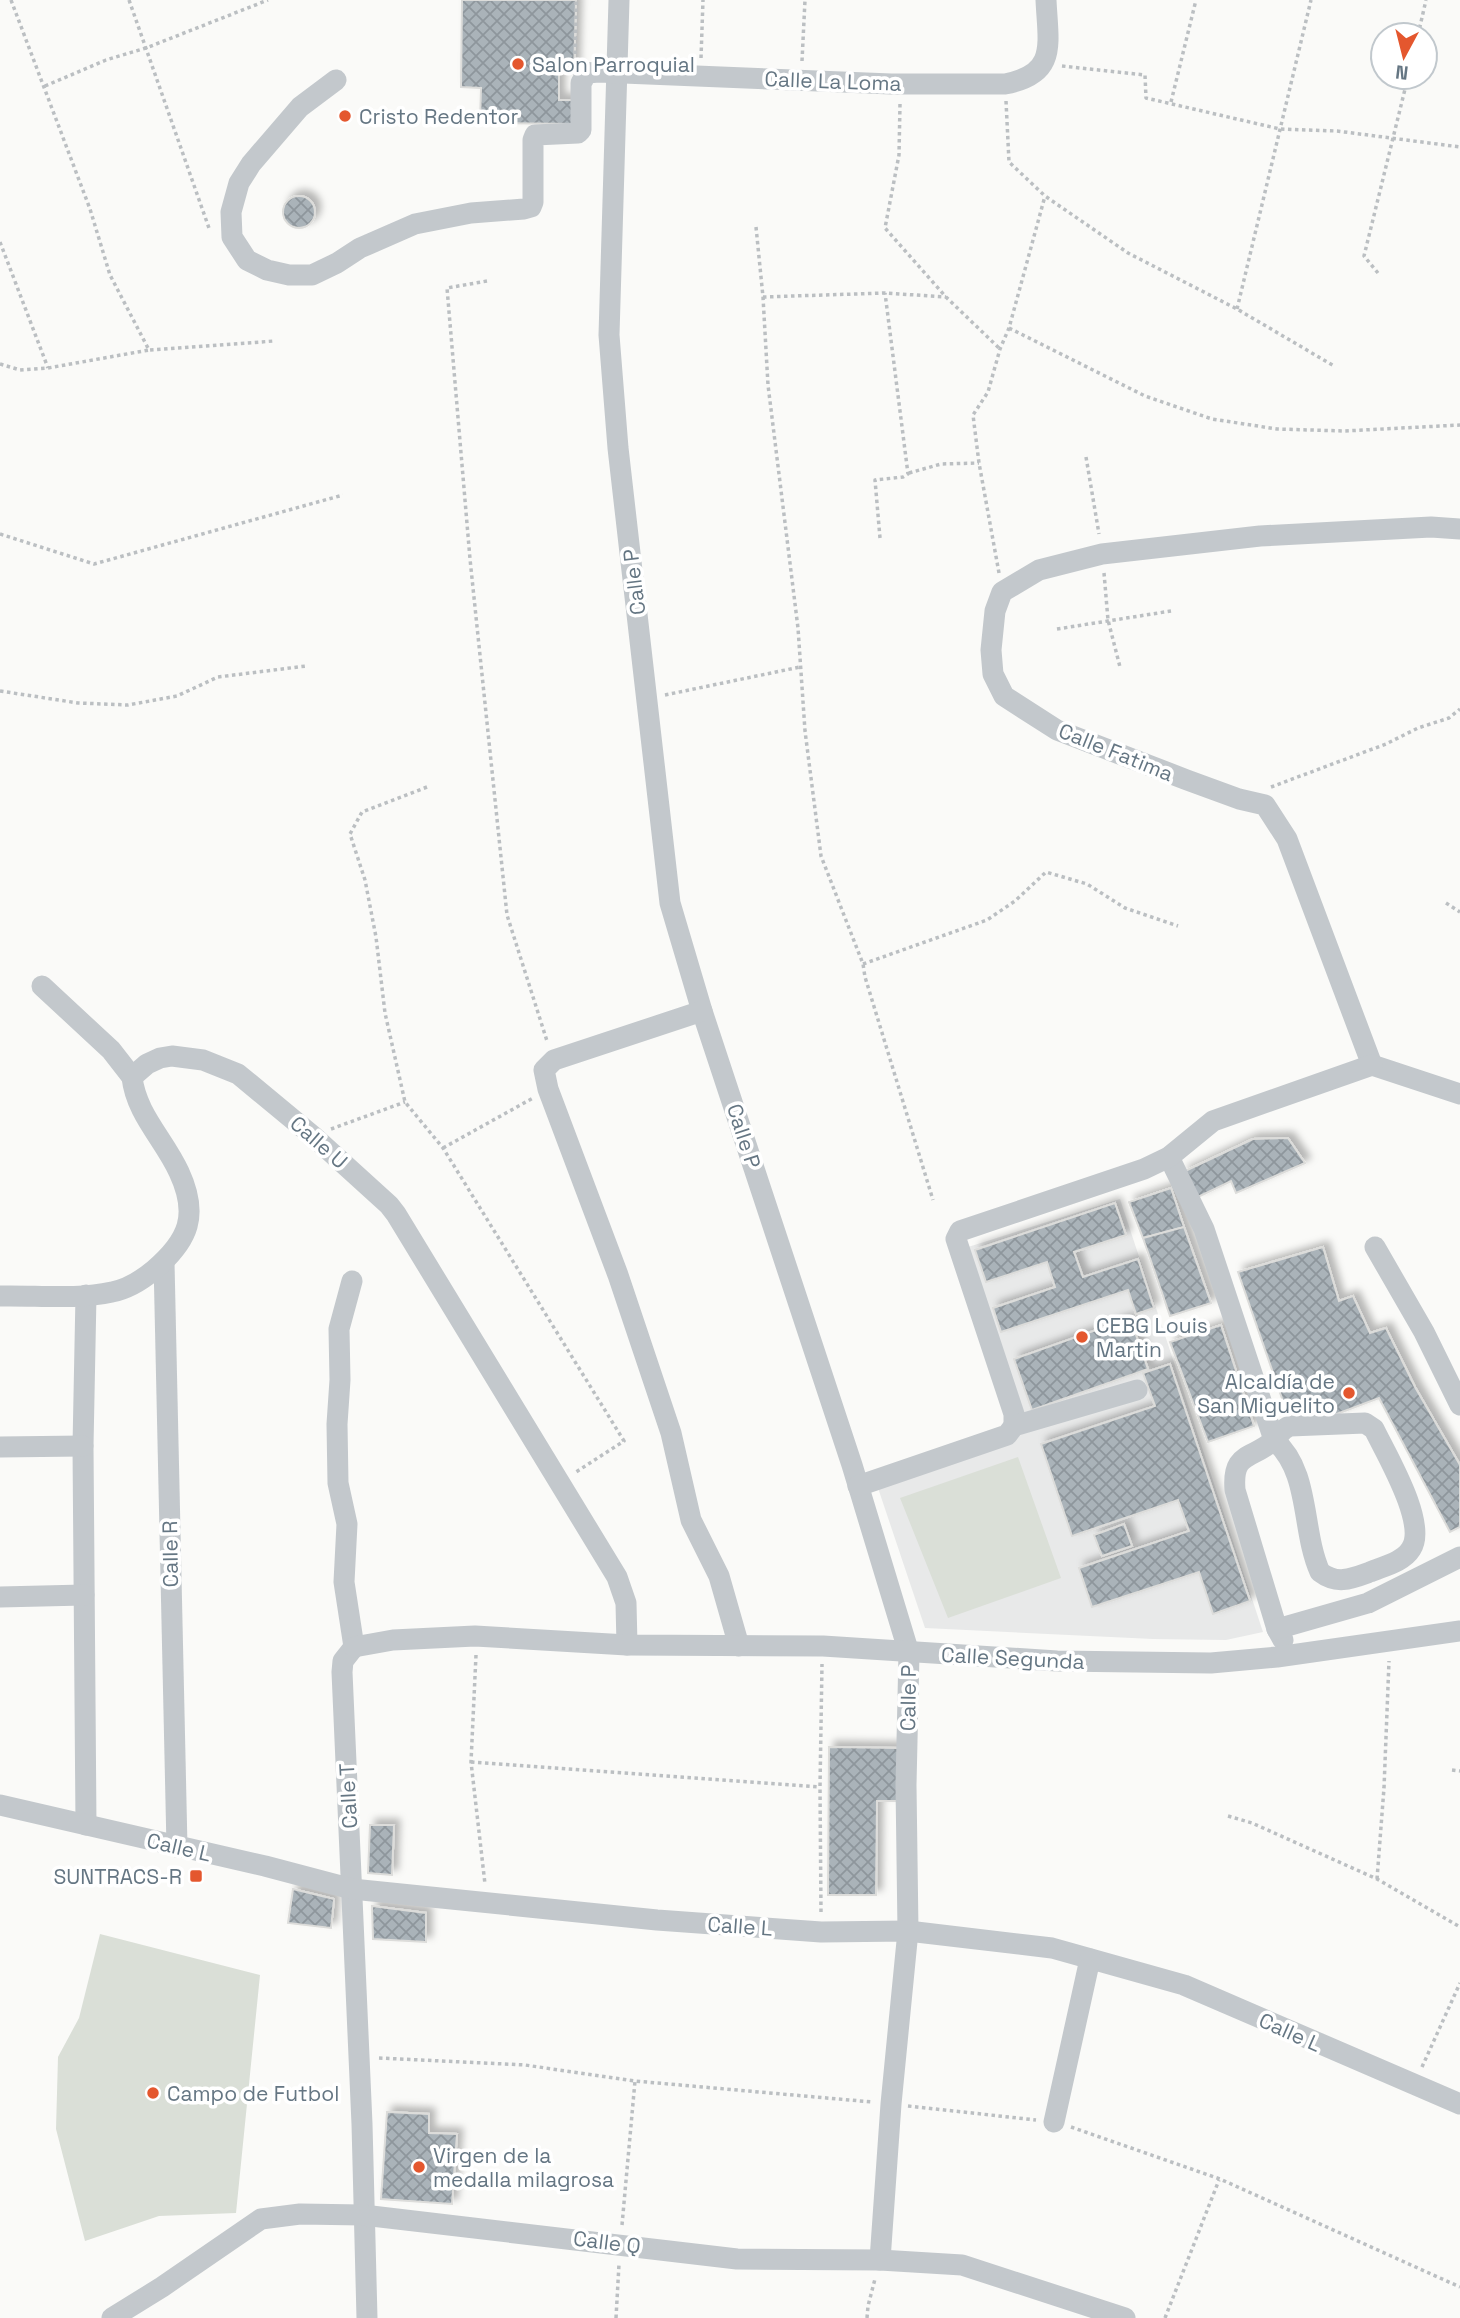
<svg xmlns="http://www.w3.org/2000/svg" width="1460" height="2318" font-family="'Space Grotesk',sans-serif">
<style>
.built{fill:#e8e9e9}
.grass{fill:#dadfd7}
.building{fill:url(#building-cross-hatch);stroke:#dcdcda;stroke-width:2;filter:url(#shadow)}
.lines{fill:none;stroke-linecap:round;stroke-linejoin:round}
.path{stroke:#bbbfc2;stroke-width:3.5;stroke-dasharray:3.5 3.5;stroke-linecap:butt}
.minor{stroke:#c3c8cc;stroke-width:21}
.poi-dot{fill:#e4572e;stroke:#fff;stroke-width:2.5}
.labels{text-anchor:middle;dominant-baseline:central;stroke-width:7;stroke-linejoin:round;paint-order:stroke}
.poi-label{font-size:21px;fill:#657683;stroke:#fff;text-anchor:start}
.street-label{font-size:21px;fill:#657683;stroke:#fff}
</style>
<defs>
<pattern id="building-cross-hatch" width="8" height="8" patternUnits="userSpaceOnUse" patternTransform="scale(1.75)"><rect width="8" height="8" fill="#aab3b9"/><path d="M0 0l8 8M0 8l8-8" fill="none" stroke="#8e969c"/></pattern>
<filter id="shadow"><feDropShadow dx="5.5" dy="-5.5" stdDeviation="3.5" flood-color="#0004"/></filter>
</defs>
<rect width="100%" height="100%" fill="#fafaf8"/>
<path class="built" d="M1120 1199 1263 1632 1226 1640 1153 1639 925 1628 876 1482 1029 1427 968 1247Z"/>
<g class="grass">
<path d="M1018 1457 1061 1578 948 1618 900 1498Z"/>
<path d="M100 1934 260 1975 236 2213 159 2216 85 2241 56 2129 58 2057 79 2018Z"/>
</g>
<g class="building">
<path d="M462 0H576L574 74H559V100H574V124L480 123 481 88 461 87Z"/>
<circle cx="299" cy="212" r="16"/>
<path d="M1288 1138 1305 1163 1236 1193 1231 1181 1198 1197 1183 1172 1253 1139Z"/>
<path d="M1171 1188 1184 1227 1143 1238 1129 1202Z"/>
<path d="M1115 1203 1126 1235 1074 1252 1083 1277 1138 1259 1154 1308 1136 1314 1128 1290 1001 1332 993 1308 1055 1287 1047 1262 986 1282 975 1250Z"/>
<path d="M1184 1227 1211 1303 1170 1316 1143 1238Z"/>
<path d="M1323 1247 1339 1301 1353 1296 1370 1333 1386 1328 1415 1387 1460 1465V1527L1450 1532 1379 1398 1326 1418 1315 1400 1286 1410 1238 1272Z"/>
<path d="M1130 1318 1148 1369 1032 1410 1014 1359Z"/>
<path d="M1221 1325 1254 1426 1208 1442 1170 1342Z"/>
<path d="M1170 1364 1250 1601 1213 1614 1199 1572 1092 1607 1079 1568 1189 1531 1178 1500 1072 1536 1041 1444 1155 1406 1143 1373Z"/>
<path d="M1124 1524 1132 1546 1102 1556 1094 1535Z"/>
<path d="M829 1747 898 1748 897 1801H877L876 1895H828Z"/>
<path d="M370 1825H394L392 1875 368 1873Z"/>
<path d="M293 1889 334 1899 331 1928 288 1923Z"/>
<path d="M372 1906 426 1913V1942L373 1939Z"/>
<path d="M387 2112 429 2114V2133L457 2134 452 2204 381 2199Z"/>
</g>
<g class="lines">
<g class="path">
<path d="M11 0 90 209 110 275 149 350 274 341"/>
<path d="M129 0 210 231"/>
<path d="M1418 35 1426 0"/>
<path d="M575 54 576 0"/>
<path d="M701 58 703 0"/>
<path d="M802 61 805 0"/>
<path d="M1062 66 1145 75 1146 98 1280 129 1337 131 1460 147"/>
<path d="M45 86 106 60 146 48 268 0"/>
<path d="M1006 101 1009 162 1045 196 1128 253 1237 309 1334 366"/>
<path d="M1171 102 1196 0"/>
<path d="M900 104 899 155 885 228 946 297 1000 349"/>
<path d="M756 227 763 297 768 385 798 628 805 731 821 856 863 964 865 977 933 1200"/>
<path d="M0 242 48 368"/>
<path d="M1378 273 1364 256 1408 77"/>
<path d="M487 281 447 288 470 559 507 915 547 1041"/>
<path d="M763 297 885 293 946 297"/>
<path d="M1237 309 1311 0"/>
<path d="M1009 328 1145 396 1212 419 1277 429 1344 431 1460 425"/>
<path d="M0 364 20 370 48 368 149 350"/>
<path d="M1086 457 1099 534"/>
<path d="M909 473 941 464 979 463"/>
<path d="M0 534 94 564 343 495"/>
<path d="M880 538 875 480 903 477 908 474 885 293"/>
<path d="M999 573 979 463 973 415 988 392 1000 349 1009 328 1045 196"/>
<path d="M1104 573 1108 620 1120 667"/>
<path d="M1057 629 1171 611"/>
<path d="M0 691 78 703 128 705 177 696 218 677 306 666"/>
<path d="M665 695 800 667"/>
<path d="M427 787 362 812 350 834 365 880 376 937 385 1013 405 1102 443 1148 624 1441 576 1472"/>
<path d="M1271 787 1386 744 1418 728 1449 718 1460 709"/>
<path d="M1446 903 1460 912"/>
<path d="M863 964 987 920 1015 901 1046 872 1087 884 1125 908 1178 926"/>
<path d="M331 1129 405 1102"/>
<path d="M443 1148 533 1098"/>
<path d="M476 1655 471 1762 485 1884"/>
<path d="M471 1762 820 1787"/>
<path d="M1452 1770 1460 1771"/>
<path d="M1228 1816 1252 1823 1377 1879 1460 1927"/>
<path d="M1377 1879 1384 1788 1389 1661"/>
<path d="M821 1912 820 1787 822 1664"/>
<path d="M379 2058 525 2065 635 2081 872 2102"/>
<path d="M1422 2067 1460 1983"/>
<path d="M908 2106 1036 2120"/>
<path d="M1071 2127 1220 2179 1460 2287"/>
<path d="M622 2225 635 2081"/>
<path d="M616 2318 619 2264"/>
<path d="M867 2318 868 2306 875 2279"/>
<path d="M1165 2318 1219 2180"/>
</g>
<g class="minor">
<path d="M619 0 609 335 618 448 670 903 702 1011 852 1465 909 1653 906 1785 908 1931 891 2104 880 2260"/>
<path d="M336 80 300 107 251 164 239 183 231 212 232 237 247 260 267 270 289 275H312L337 263 360 248 415 224 471 213 524 209 531 207 533 202V140L535 135 578 133 581 130V83L587 73 599 72 891 84H1005C1058 74 1048 44 1046 0"/>
<path d="M42 986 111 1050 132 1077"/>
<path d="M702 1011 554 1060 544 1070 548 1089 618 1275 671 1433 691 1520 719 1576 739 1646"/>
<path d="M1372 1065 1287 839 1265 805 1239 799 1187 780 1057 730 1004 696 993 674 991 650 995 611 1002 592 1039 570 1102 554 1260 536 1431 527 1460 529"/>
<path d="M1372 1065 1460 1094"/>
<path d="M1169 1157 1204 1229 1274 1440C1311 1472 1301 1530 1320 1572 1337 1585 1351 1579 1370 1572 1384 1566 1403 1562 1411 1549 1428 1524 1386 1454 1374 1429L1365 1423 1290 1426C1281 1429 1280 1435 1273 1441 1250 1460 1232 1452 1235 1490L1277 1629 1283 1640"/>
<path d="M1375 1247 1424 1332 1460 1405"/>
<path d="M164 1262 177 1847"/>
<path d="M352 1281 339 1329 340 1380 337 1424 338 1483 347 1524 344 1582 354 1647 343 1661 342 1672 362 2124 367 2318"/>
<path d="M86 1295 83 1446 86 1825"/>
<path d="M0 1296C36 1295 76 1300 112 1292 128 1289 142 1280 154 1270 189 1240 199 1215 179 1172 164 1139 136 1114 132 1077L147 1064 160 1058 172 1056 203 1060 238 1074 313 1136 389 1205 396 1214 617 1577 626 1603 627 1645"/>
<path d="M1014 1426V1414L956 1239 960 1231 1144 1169 1169 1157 1213 1121 1372 1065"/>
<path d="M0 1447 83 1446"/>
<path d="M858 1486 1007 1435 1014 1426 1137 1390"/>
<path d="M0 1597 84 1595"/>
<path d="M1277 1629 1368 1603 1460 1557"/>
<path d="M354 1647 393 1640 475 1636 627 1645 823 1646 1057 1661 1211 1663 1277 1657 1460 1631"/>
<path d="M0 1805 265 1866 352 1889 657 1920 821 1932 908 1931 1052 1948 1184 1985 1460 2104"/>
<path d="M1054 2122 1090 1959"/>
<path d="M112 2318 162 2287 261 2219 300 2214 363 2215 737 2259 880 2260 962 2265 1125 2318"/>
</g>
</g>
<g class="poi-dot">
<circle cx="518" cy="64" r="7"/>
<circle cx="345" cy="116" r="7"/>
<circle cx="1082" cy="1337" r="7"/>
<circle cx="1349" cy="1393" r="7"/>
<rect x="189" y="1869" width="14" height="14" rx="3.5"/>
<circle cx="153" cy="2093" r="7"/>
<circle cx="419" cy="2167" r="7"/>
</g>
<g class="labels">
<g class="poi-label">
<text x="532" y="64">Salon Parroquial</text>
<text x="359" y="116">Cristo Redentor</text>
<text x="1096" y="1325">CEBG Louis<tspan x="1096" dy="24">Martin</tspan></text>
<text x="1335" y="1381" text-anchor="end">Alcaldía de<tspan x="1335" dy="24">San Miguelito</tspan></text>
<text x="182" y="1876" text-anchor="end">SUNTRACS-R</text>
<text x="167" y="2093">Campo de Futbol</text>
<text x="433" y="2155">Virgen de la<tspan x="433" dy="24">medalla milagrosa</tspan></text>
</g>
<g class="street-label">
<text transform="translate(833 81) rotate(2)">Calle La Loma</text>
<text transform="translate(634 582) rotate(-97)">Calle P</text>
<text transform="translate(1116 752) rotate(22)">Calle Fatima</text>
<text transform="translate(744 1136) rotate(72)">Calle P</text>
<text transform="translate(319 1142) rotate(41)">Calle U</text>
<text transform="translate(170 1554) rotate(-91)">Calle R</text>
<text transform="translate(1013 1658) rotate(3)">Calle Segunda</text>
<text transform="translate(908 1698) rotate(-89)">Calle P</text>
<text transform="translate(348 1796) rotate(-93)">Calle T</text>
<text transform="translate(179 1847) rotate(13)">Calle L</text>
<text transform="translate(740 1926) rotate(4)">Calle L</text>
<text transform="translate(1290 2032) rotate(24)">Calle L</text>
<text transform="translate(607 2242) rotate(7)">Calle Q</text>
</g>
</g>
<g transform="translate(1404 56) rotate(187)"><circle r="33" fill="#ffffff" stroke="#c1c8cd" stroke-width="2"/>
<path d="M0-5L12 26L0 18L-12 26Z" fill="#e4572e"/>
<text y="-10" font-size="19" font-weight="bold" text-anchor="middle" fill="#657683">N</text>
</g>
</svg>
